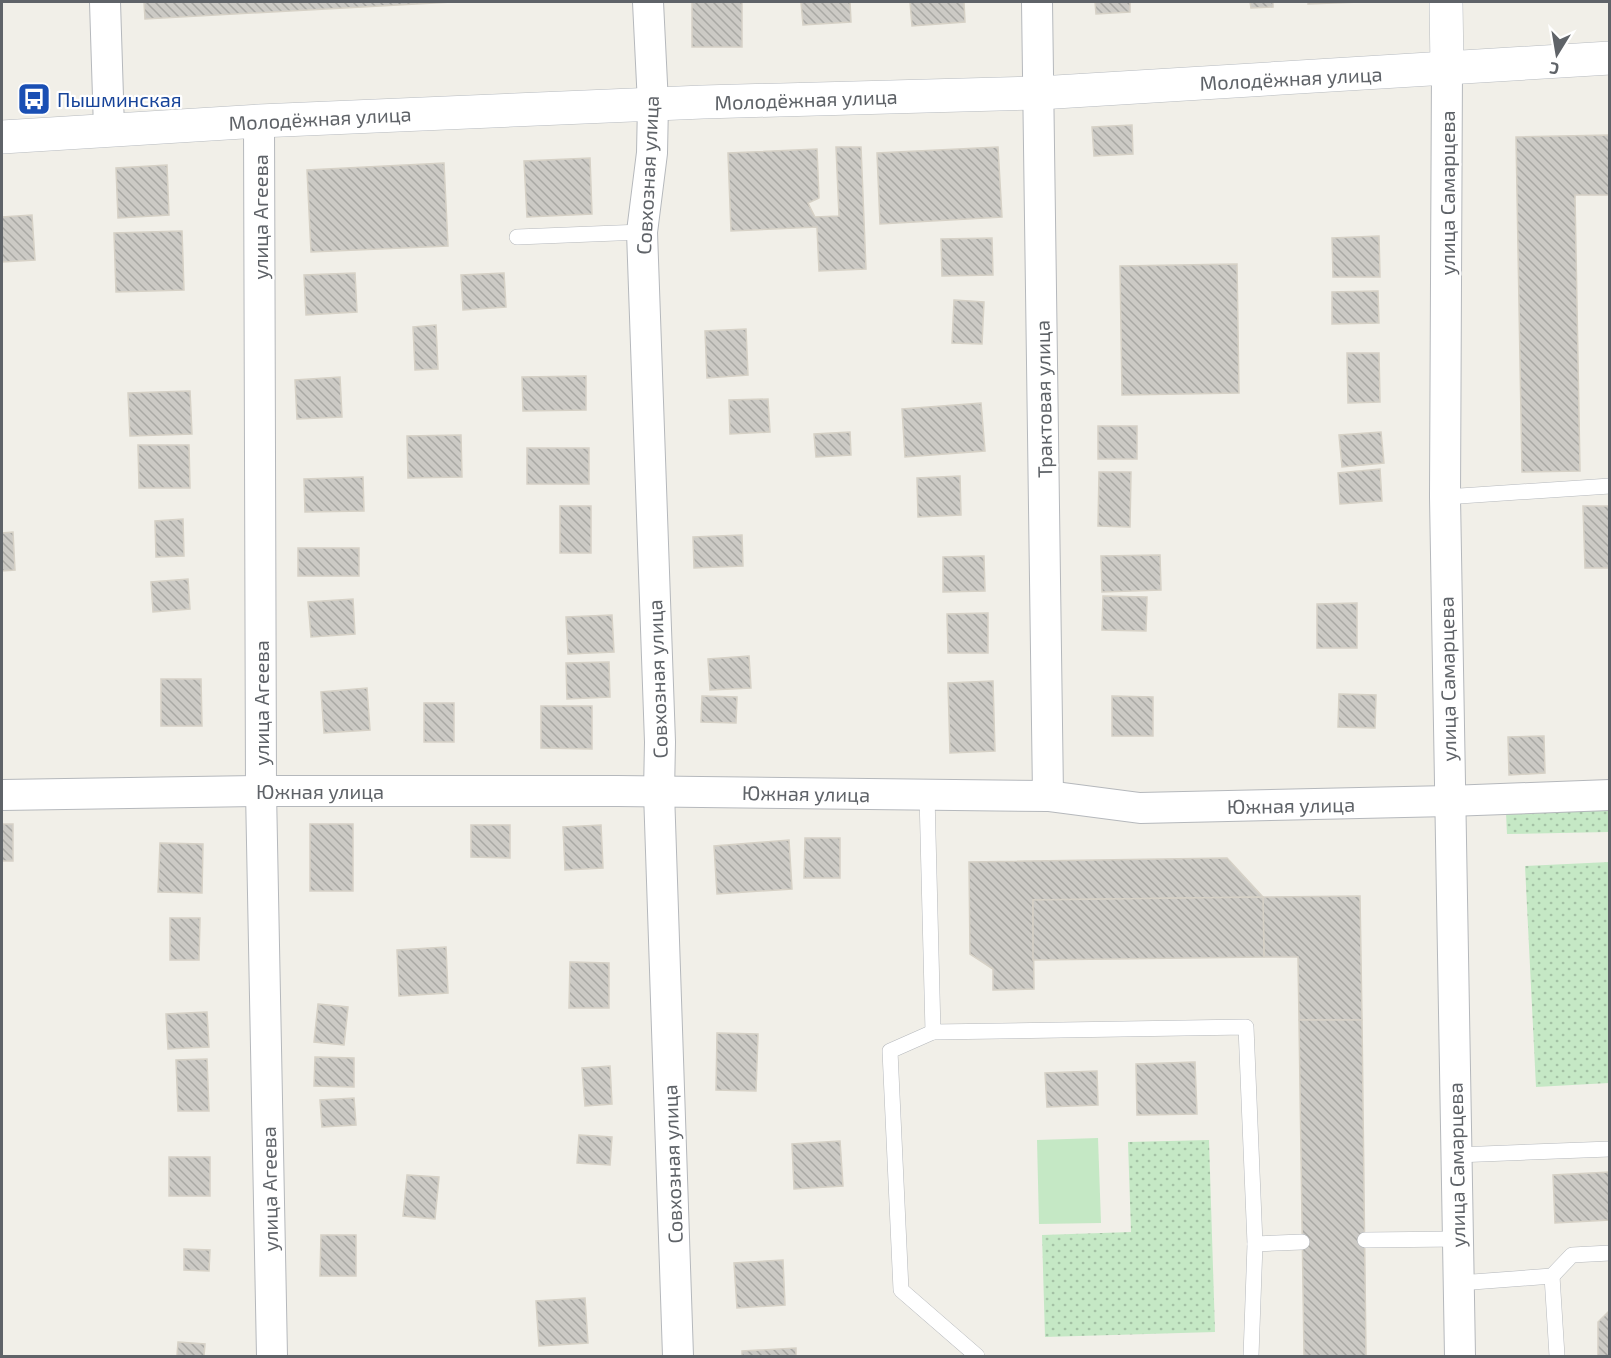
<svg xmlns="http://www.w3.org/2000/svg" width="1611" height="1358" font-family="'Exo 2',sans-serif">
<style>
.green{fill:url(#green-dots)}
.pitch{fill:#c5e8c5}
.building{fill:url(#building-back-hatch);stroke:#d6d1c6;stroke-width:1.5}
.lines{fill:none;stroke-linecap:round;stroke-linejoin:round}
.lane-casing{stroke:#b5b8bc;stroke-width:16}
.street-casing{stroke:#b5b8bc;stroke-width:32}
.secondary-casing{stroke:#b6babf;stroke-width:34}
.lane{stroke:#fff;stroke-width:15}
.street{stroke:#fff;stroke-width:30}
.secondary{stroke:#fff;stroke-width:33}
.labels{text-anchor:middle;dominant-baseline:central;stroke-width:4.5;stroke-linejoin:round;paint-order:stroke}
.street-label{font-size:20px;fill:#5f6368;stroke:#fff}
.transit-label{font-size:20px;fill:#164399;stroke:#fff;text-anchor:start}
</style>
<defs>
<pattern id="green-dots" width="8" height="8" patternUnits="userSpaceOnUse" patternTransform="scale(1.5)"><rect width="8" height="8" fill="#c5e8c5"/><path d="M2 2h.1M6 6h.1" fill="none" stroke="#a3c0a4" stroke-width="1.8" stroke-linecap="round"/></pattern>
<pattern id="building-back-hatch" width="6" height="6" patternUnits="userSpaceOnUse" patternTransform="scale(1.5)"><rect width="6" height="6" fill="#cccac5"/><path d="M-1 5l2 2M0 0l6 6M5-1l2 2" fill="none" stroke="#a9a8a4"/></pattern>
</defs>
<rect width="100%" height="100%" fill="#f1efe8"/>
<g class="green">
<path d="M1609 810V832L1507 834 1506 813Z"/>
<path d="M1609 862V1083L1536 1087 1525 866Z"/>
<path d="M1209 1140 1215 1332 1045 1337 1042 1235 1131 1232 1128 1142Z"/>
</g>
<path class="pitch" d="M1098 1138 1101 1223 1039 1224 1037 1140Z"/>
<g class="building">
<path d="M144 2H452L145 19Z"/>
<rect x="692" y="2" width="50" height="45"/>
<path d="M801 2H850L851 22 803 25Z"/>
<path d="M910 2H964L965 22 912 26Z"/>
<path d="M1095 2H1130V12L1096 14Z"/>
<path d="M1250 2H1273V7L1251 8Z"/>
<path d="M1308 2H1360L1308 4Z"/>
<path d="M1132 125 1133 154 1094 156 1092 127Z"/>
<path d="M1610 135V195H1575L1580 471 1522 472 1516 137Z"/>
<path d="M836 147H861L866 269 819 271 817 227 731 231 728 153 817 149 819 198 808 203 815 217 839 216Z"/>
<path d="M998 147 1002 217 880 224 877 153Z"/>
<path d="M590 158 592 214 527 217 524 161Z"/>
<path d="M444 163 448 246 311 252 307 170Z"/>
<path d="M167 165 169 215 118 218 116 168Z"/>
<path d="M32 215 35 260 2 262V217Z"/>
<path d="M182 231 184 290 116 292 114 233Z"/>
<path d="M1379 236 1380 277H1333L1332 238Z"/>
<path d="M992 238 993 275 942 276 941 239Z"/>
<path d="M1237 264 1239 393 1122 395 1120 266Z"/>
<path d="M355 273 357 312 306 315 304 275Z"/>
<path d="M504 273 506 307 463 310 461 275Z"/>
<path d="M1378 291 1379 323 1332 324V292Z"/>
<path d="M954 300 984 302 982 344 952 343Z"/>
<path d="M436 325 438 369 415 370 413 327Z"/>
<path d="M746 329 748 375 707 378 705 331Z"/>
<path d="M1347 353H1379L1380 402 1348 403Z"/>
<path d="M586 376V410L523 411 522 377Z"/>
<path d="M340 377 342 417 297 419 295 380Z"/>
<path d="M190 391 192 434 130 436 128 393Z"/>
<path d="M768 399 770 432 730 434 729 400Z"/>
<path d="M981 403 985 451 905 457 902 409Z"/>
<rect x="1098" y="426" width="39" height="33"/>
<path d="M850 432 851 455 816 457 814 434Z"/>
<path d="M1381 432 1384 463 1342 467 1339 435Z"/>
<path d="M461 435 462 477 408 478 407 436Z"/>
<path d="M138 445H189L190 488H139Z"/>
<rect x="527" y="448" width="62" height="36"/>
<path d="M1380 469 1382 501 1340 504 1338 473Z"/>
<path d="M1099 472H1131L1130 527 1098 526Z"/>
<path d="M960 476 961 515 918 517 917 478Z"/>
<path d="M363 477 364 511 305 512 304 479Z"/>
<rect x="560" y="506" width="31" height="47"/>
<path d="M1583 506H1610V568H1585Z"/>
<path d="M183 519 184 556 156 557 155 521Z"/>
<path d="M13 532 15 570 2 571V533Z"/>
<path d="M742 535 743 566 694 568 693 537Z"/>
<rect x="298" y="548" width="61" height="28"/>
<path d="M1160 555 1161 590 1102 592 1101 556Z"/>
<path d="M984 556 985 591 943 592V557Z"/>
<path d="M188 579 190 609 153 612 151 582Z"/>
<path d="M1103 596 1147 597 1146 631 1102 630Z"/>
<path d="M353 599 355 634 311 637 308 602Z"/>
<path d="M1357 603V648H1317V604Z"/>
<path d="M988 613V653H948L947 614Z"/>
<path d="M612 615 614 652 568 654 566 617Z"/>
<path d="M749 656 751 688 710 690 708 659Z"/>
<path d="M609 662 610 697 567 699 566 663Z"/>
<path d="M161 679H201L202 726H161Z"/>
<path d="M993 681 995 751 950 753 948 683Z"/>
<path d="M367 688 370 730 324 733 321 692Z"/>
<path d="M1339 694 1376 695 1375 728 1338 727Z"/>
<path d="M702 696 737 697 736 723 701 722Z"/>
<path d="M1112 696 1153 697V736H1112Z"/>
<rect x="424" y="703" width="30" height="39"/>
<path d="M541 706H592V749L541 748Z"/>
<path d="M1544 736 1545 773 1509 775 1508 737Z"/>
<rect x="2" y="824" width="11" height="37"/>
<rect x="310" y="824" width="43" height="67"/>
<path d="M471 825H510V858L471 857Z"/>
<path d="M601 825 603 868 565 870 563 827Z"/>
<path d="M805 838H840V878H804Z"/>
<path d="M789 840 792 889 717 894 714 846Z"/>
<path d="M160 843 203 844 202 893 158 892Z"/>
<path d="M1227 858 1263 897 1033 900 1034 989 993 990V969L970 954 969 862Z"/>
<path d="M1360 896 1362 1020H1299L1298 957H1264L1263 897Z"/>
<path d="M1263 897 1264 957 1033 960V900Z"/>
<path d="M170 918H200L199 960H170Z"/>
<path d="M446 947 448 993 399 996 397 950Z"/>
<path d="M570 962 609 963V1008H569Z"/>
<path d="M318 1004 348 1007 344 1045 314 1042Z"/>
<path d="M207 1012 209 1047 168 1049 166 1014Z"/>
<path d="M1299 1020H1362L1366 1356H1304Z"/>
<path d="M717 1033 758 1034 756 1091 716 1090Z"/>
<path d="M315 1057 354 1058V1087L314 1086Z"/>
<path d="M207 1059 209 1111H178L176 1060Z"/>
<path d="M1195 1062 1197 1114 1137 1115 1136 1064Z"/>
<path d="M610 1066 612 1104 585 1106 582 1068Z"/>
<path d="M1097 1071 1098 1105 1047 1107 1045 1073Z"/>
<path d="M354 1098 356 1125 322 1127 320 1100Z"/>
<path d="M579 1135 612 1137 610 1165 577 1163Z"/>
<path d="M840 1141 843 1186 794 1189 792 1144Z"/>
<rect x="169" y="1157" width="41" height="39"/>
<path d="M1610 1172V1220L1555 1223 1553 1175Z"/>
<path d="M407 1175 439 1177 435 1219 403 1216Z"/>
<path d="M321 1235H356V1276H320Z"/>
<path d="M184 1249 210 1250 209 1271 184 1270Z"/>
<path d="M783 1260 785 1305 737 1308 734 1263Z"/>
<path d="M585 1298 588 1343 539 1346 536 1301Z"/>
<path d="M1610 1310V1356H1598V1322Z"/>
<path d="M178 1342 205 1344 204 1356H177Z"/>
<path d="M796 1348V1356H742V1351Z"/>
</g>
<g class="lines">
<defs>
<g id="lane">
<path d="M517 237 642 232"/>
<path d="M1445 497 1610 486"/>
<path d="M927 795 933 1032 1246 1027 1255 1244 1251 1356"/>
<path d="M933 1032 890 1051 901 1290 977 1356"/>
<path d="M1456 1155 1610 1149"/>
<path d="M1365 1240 1458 1239"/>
<path d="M1255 1244 1302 1242"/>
<path d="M1552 1276 1557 1356"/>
<path d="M1459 1283 1552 1276 1572 1255 1610 1253"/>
</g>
<g id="street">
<path d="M105 2 109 129"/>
<path d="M648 2 653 104 652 153 642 232 660 742 659 792 678 1356"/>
<path d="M1037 2 1048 796"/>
<path d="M1447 68 1445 497 1460 1356"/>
<path d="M259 121 261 791 272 1356"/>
<path d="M2 795 261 791H618L1048 796 1140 808 1449 801 1610 795"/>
</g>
<g id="secondary">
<path d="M1446 2 1447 68"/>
<path d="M2 137 259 121 703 102 1039 93 1610 58"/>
</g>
</defs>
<use href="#lane" class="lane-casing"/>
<use href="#street" class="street-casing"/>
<use href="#secondary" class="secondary-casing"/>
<use href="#lane" class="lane"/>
<use href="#street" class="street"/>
<use href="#secondary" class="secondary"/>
</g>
<defs>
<symbol id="bus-square" viewBox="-11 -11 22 22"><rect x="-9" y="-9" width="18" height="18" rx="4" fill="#1a4fb4" stroke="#fff"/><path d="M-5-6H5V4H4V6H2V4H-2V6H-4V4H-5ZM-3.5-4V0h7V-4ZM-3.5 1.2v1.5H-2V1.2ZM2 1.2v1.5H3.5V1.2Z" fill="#fff"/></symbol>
</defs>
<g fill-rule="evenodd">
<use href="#bus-square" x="15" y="80" width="38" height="38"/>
</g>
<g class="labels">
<g class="street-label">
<text transform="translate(1291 78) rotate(-3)">Молодёжная улица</text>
<text transform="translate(806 99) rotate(-2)">Молодёжная улица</text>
<text transform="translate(320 118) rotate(-3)">Молодёжная улица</text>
<text transform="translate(647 175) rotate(-87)">Совхозная улица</text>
<text transform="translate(1447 193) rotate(-90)">улица Самарцева</text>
<text transform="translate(260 217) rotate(-90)">улица Агеева</text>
<text transform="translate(1043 399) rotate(-91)">Трактовая улица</text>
<text transform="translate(657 679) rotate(-92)">Совхозная улица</text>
<text transform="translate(1447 679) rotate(-91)">улица Самарцева</text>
<text transform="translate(261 703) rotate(-90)">улица Агеева</text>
<text x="320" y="791">Южная улица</text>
<text transform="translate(806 793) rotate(1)">Южная улица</text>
<text transform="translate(1291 805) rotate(-1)">Южная улица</text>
<text transform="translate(672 1164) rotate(-92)">Совхозная улица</text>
<text transform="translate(1456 1165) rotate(-91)">улица Самарцева</text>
<text transform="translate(269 1189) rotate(-91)">улица Агеева</text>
</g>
<g class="transit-label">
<text x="57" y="99">Пышминская</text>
</g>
</g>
<rect width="1611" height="1358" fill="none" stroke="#5f6368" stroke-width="6"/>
<g transform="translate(1557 54) rotate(191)" stroke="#ffffff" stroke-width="4.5" paint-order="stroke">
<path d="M0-4.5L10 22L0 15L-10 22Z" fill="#5f6368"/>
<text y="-9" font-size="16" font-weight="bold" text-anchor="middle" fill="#5f6368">С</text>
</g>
</svg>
